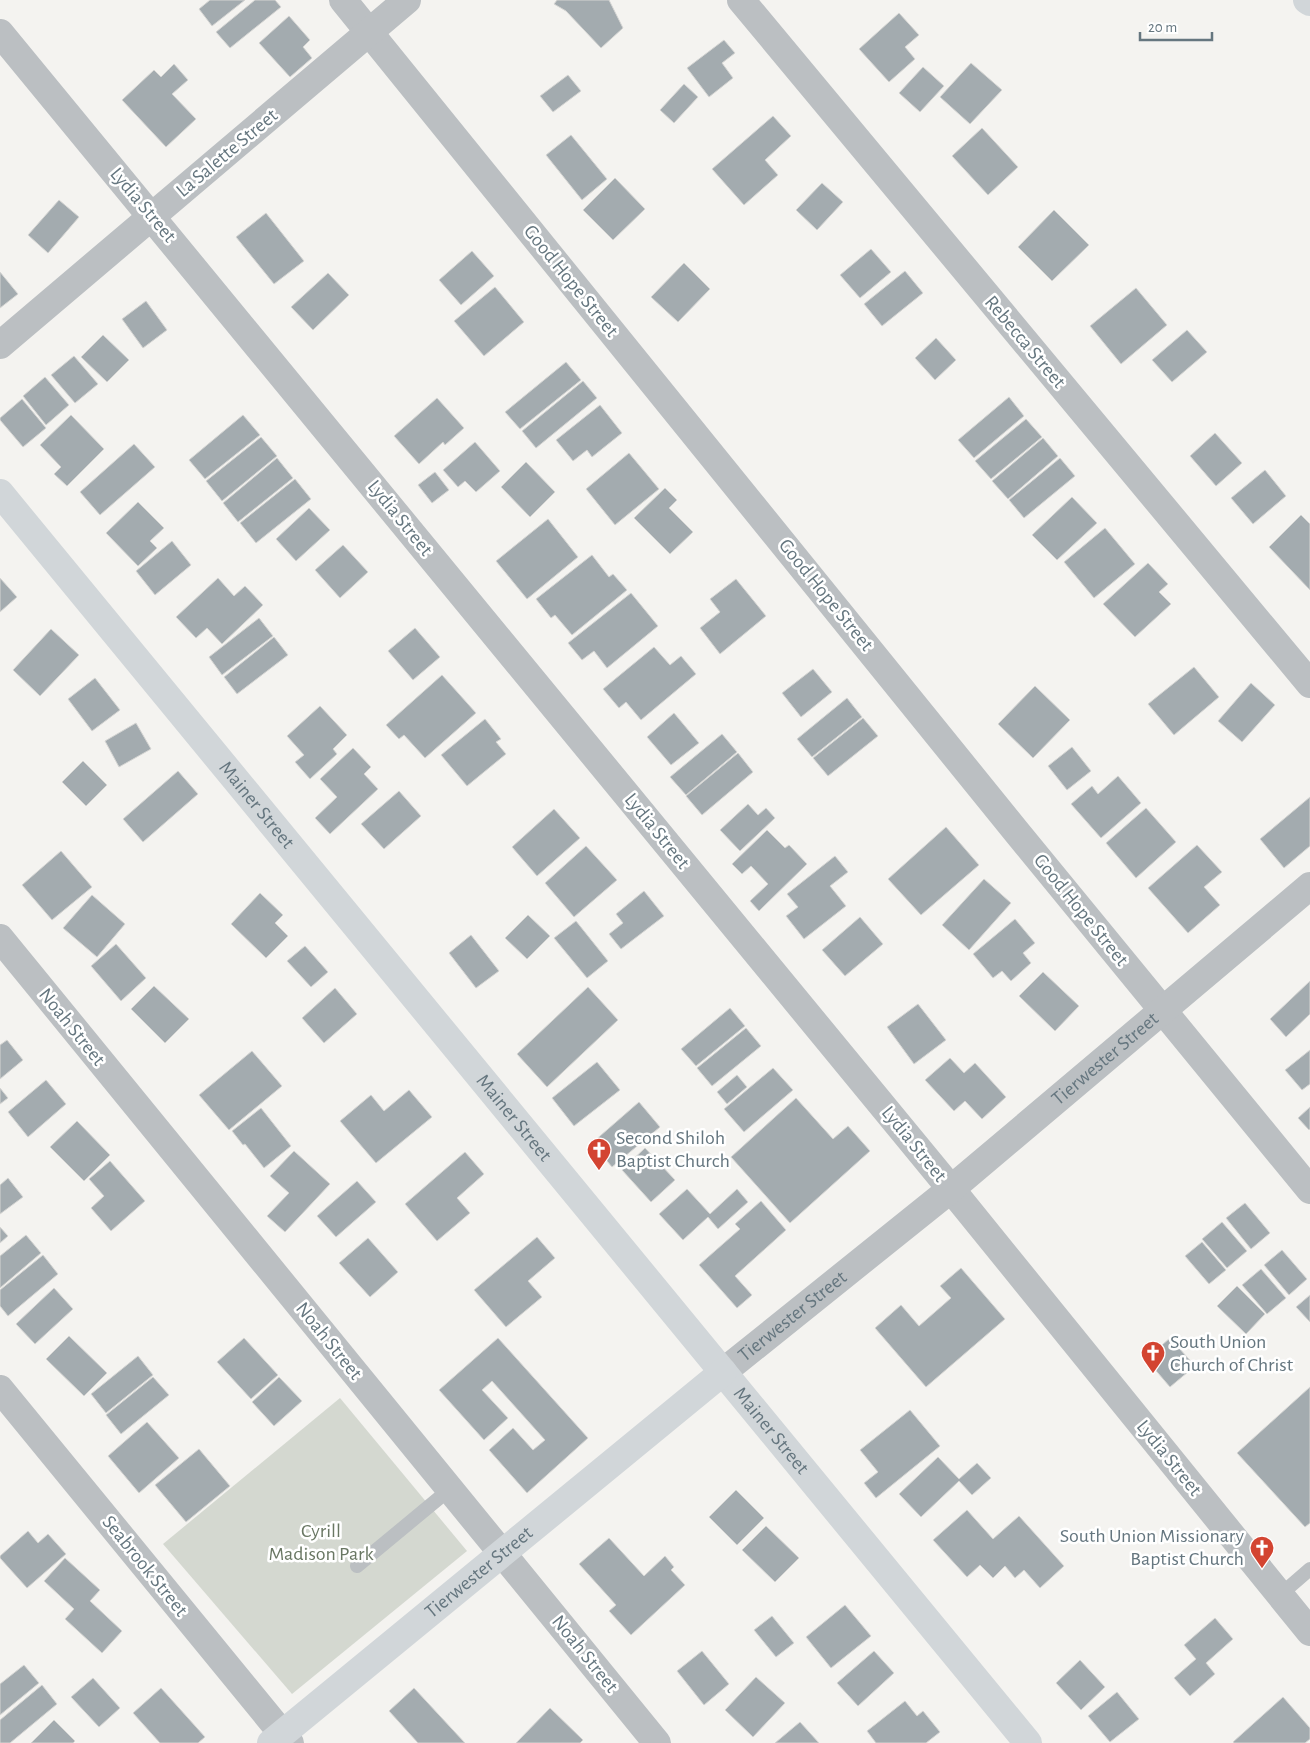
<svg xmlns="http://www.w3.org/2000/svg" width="1310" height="1743" font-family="'Alegreya Sans',sans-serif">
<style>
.green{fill:#d4d8d0}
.building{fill:#a3abaf;stroke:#d5d5d3}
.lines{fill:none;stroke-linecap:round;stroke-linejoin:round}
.lane{stroke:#bbbfc2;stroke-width:14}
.street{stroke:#bbbfc2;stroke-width:28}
.secondary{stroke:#d1d6d9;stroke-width:28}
.labels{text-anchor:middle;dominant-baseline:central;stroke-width:5;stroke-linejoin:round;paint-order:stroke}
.street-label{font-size:20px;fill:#65767f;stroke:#fff}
.poi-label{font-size:20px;fill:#65767f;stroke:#fff;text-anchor:start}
.park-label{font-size:20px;fill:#697763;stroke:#fff}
</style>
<rect width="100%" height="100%" fill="#f4f3f0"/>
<path class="green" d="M340 1398 467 1551 292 1694 163 1544Z"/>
<g class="building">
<path d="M210 0H245L212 26 199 9Z"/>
<path d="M255 0H275L281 7 230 48 216 32Z"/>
<path d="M557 0H609L623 28 601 48 566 11 554 4Z"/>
<path d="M899 13 919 35 905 47 915 59 889 82 859 49Z"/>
<path d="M289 16 310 40 303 47 312 58 290 77 259 43Z"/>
<path d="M724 40 735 53 722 63 733 78 709 97 687 68Z"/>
<path d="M971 63 1002 90 970 124 940 97Z"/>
<path d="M174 64 188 80 172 94 196 119 166 147 122 100 154 70 161 77Z"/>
<path d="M923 67 944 86 920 112 899 93Z"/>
<path d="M568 75 581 91 553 112 540 96Z"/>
<path d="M684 84 698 97 674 123 660 110Z"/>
<path d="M773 116 791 136 765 160 778 175 744 205 712 169Z"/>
<path d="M982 128 1018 167 988 195 952 156Z"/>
<path d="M571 135 607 179 582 200 546 155Z"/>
<path d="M615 178 645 209 613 240 583 210Z"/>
<path d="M822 183 843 202 817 230 796 210Z"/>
<path d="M59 200 79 217 48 253 28 235Z"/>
<path d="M1054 210 1089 245 1052 281 1018 247Z"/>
<path d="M266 213 304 261 274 284 236 237Z"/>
<path d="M871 249 891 272 860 298 840 275Z"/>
<path d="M472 251 494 276 461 305 439 280Z"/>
<path d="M684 263 710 289 678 322 651 297Z"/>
<path d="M905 271 923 293 882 326 864 304Z"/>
<path d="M0 272 18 294 0 308Z"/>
<path d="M328 273 349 295 313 330 291 307Z"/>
<path d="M495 287 524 322 484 356 454 321Z"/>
<path d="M1136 288 1167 325 1121 364 1090 326Z"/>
<path d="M146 301 167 330 143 348 122 319Z"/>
<path d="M1187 330 1207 352 1172 382 1152 360Z"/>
<path d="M103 335 129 360 107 382 81 357Z"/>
<path d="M936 338 956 360 935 380 915 358Z"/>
<path d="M74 356 98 384 75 403 51 375Z"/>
<path d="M566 362 581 380 520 429 505 412Z"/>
<path d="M45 377 69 405 46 425 23 396Z"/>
<path d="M583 381 597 398 536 448 522 431Z"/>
<path d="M1009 397 1024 416 974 458 958 440Z"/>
<path d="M437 398 464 428 445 445 443 442 419 464 394 436Z"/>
<path d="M22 399 46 428 23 447 0 420V418Z"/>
<path d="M600 405 622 433 592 457 587 450 573 461 556 440Z"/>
<path d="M71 415 104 449 67 486 54 474 61 467 40 445Z"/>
<path d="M243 415 260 435 205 479 189 460Z"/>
<path d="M1026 419 1042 437 991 479 975 461Z"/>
<path d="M1215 433 1242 463 1216 486 1190 456Z"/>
<path d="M261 437 277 456 222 501 206 481Z"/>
<path d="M1043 438 1058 456 1008 499 992 481Z"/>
<path d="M475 442 500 471 476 492 465 481 458 487 443 470Z"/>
<path d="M134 444 155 467 100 515 80 492Z"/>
<path d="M629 453 659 489 615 525 586 489Z"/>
<path d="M277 458 293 478 238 522 223 503Z"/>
<path d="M1060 458 1075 476 1024 518 1009 500Z"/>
<path d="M526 462 555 492 530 517 501 487Z"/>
<path d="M1265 470 1286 496 1253 524 1231 498Z"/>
<path d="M435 472 449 490 432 503 418 485Z"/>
<path d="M295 479 311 499 256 543 240 523Z"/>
<path d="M665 488 677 500 669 508 693 532 670 554 634 518Z"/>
<path d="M1072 497 1097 523 1057 560 1032 535Z"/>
<path d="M138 502 164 528 150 541 157 548 138 566 106 533Z"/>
<path d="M309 508 330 530 296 561 276 539Z"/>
<path d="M1301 515 1310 524V590L1269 547Z"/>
<path d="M548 519 578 557 527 599 496 561Z"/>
<path d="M1105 528 1135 564 1094 598 1064 562Z"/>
<path d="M172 541 191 565 155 595 136 571Z"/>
<path d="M343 545 368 572 340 598 315 570Z"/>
<path d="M592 555 609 577 613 574 627 590 572 635 555 615 551 618 536 599Z"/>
<path d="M1148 563 1168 584 1159 592 1171 604 1135 637 1103 604Z"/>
<path d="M0 578 17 597 0 612Z"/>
<path d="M218 578 234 596 245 586 263 605 222 644 207 628 196 638 176 617Z"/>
<path d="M736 579 766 616 720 654 700 628 720 612 710 599Z"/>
<path d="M631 593 658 626 607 668 594 651 582 660 568 643Z"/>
<path d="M259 618 273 636 222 675 209 657Z"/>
<path d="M415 628 440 657 413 680 388 651Z"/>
<path d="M51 629 79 655 40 696 13 670Z"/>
<path d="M274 637 288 655 237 694 224 677Z"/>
<path d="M654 647 670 665 681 656 696 674 641 720 626 702 619 708 603 689Z"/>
<path d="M1194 667 1219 697 1174 735 1148 704Z"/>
<path d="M813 669 832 692 801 717 782 693Z"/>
<path d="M442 675 476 713 425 758 404 735 399 739 386 725Z"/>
<path d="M95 678 120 710 92 731 68 699Z"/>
<path d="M1251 683 1275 705 1242 742 1218 721Z"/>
<path d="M1035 686 1070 720 1033 758 998 724Z"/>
<path d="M847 698 862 717 812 757 797 739Z"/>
<path d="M320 706 347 735 333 749 337 754 310 779 295 762 304 755 287 736Z"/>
<path d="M674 713 699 743 671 765 647 737Z"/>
<path d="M863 718 878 736 828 776 813 758Z"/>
<path d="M485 719 501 739 496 742 506 754 467 786 441 755Z"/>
<path d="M136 723 151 749 119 767 105 741Z"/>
<path d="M722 734 737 752 686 795 670 777Z"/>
<path d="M1072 747 1091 771 1067 790 1048 766Z"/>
<path d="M353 748 371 767 364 774 378 789 330 834 315 818 337 797 320 779Z"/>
<path d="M738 753 753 772 702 815 686 796Z"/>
<path d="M83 761 107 785 86 806 62 782Z"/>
<path d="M178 771 198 794 143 842 123 819Z"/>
<path d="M1118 776 1141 803 1101 838 1071 804 1092 786 1098 794Z"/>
<path d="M399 791 421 816 384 849 361 824Z"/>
<path d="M1310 797V846L1284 868 1260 839Z"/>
<path d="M748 804 758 815 766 808 775 818 740 851 720 830Z"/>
<path d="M1146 808 1176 842 1136 878 1106 843Z"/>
<path d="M554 809 580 838 537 876 512 847Z"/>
<path d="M946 827 979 865 921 915 888 879Z"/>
<path d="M767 830 785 848 789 845 807 864 759 911 750 901 768 884 751 866 742 874 732 864Z"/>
<path d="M1197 845 1222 872 1204 887 1220 905 1188 933 1148 888Z"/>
<path d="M586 846 617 880 574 917 545 883Z"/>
<path d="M61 851 92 887 52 920 22 885Z"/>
<path d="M835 856 848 872 830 886 846 906 804 939 786 916 798 907 787 894Z"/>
<path d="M984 879 1011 903 969 950 942 925Z"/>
<path d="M644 891 664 916 621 949 609 934 623 923 616 914Z"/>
<path d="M260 893 283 915 275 923 288 936 266 958 231 924Z"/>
<path d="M92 895 125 924 97 957 63 928Z"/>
<path d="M528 915 550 936 527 959 505 938Z"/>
<path d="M860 917 883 944 845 976 822 950Z"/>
<path d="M1015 919 1035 943 1023 953 1031 963 1011 981 1002 971 993 978 973 954Z"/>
<path d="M576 921 608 961 587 978 554 938Z"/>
<path d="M471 935 499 971 476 988 449 953Z"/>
<path d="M116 944 146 978 121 1001 91 966Z"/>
<path d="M305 946 328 972 311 987 287 961Z"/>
<path d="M1043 972 1079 1006 1055 1031 1019 996Z"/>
<path d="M1310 981V1014L1286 1037 1270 1019Z"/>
<path d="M154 986 189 1019 165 1043 131 1009Z"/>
<path d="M588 987 618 1020 547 1087 517 1054Z"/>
<path d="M335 988 357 1014 324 1043 302 1018Z"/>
<path d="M918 1004 946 1040 914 1064 887 1027Z"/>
<path d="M730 1008 745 1026 696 1066 681 1049Z"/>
<path d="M746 1028 761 1046 712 1086 697 1068Z"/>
<path d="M7 1040 23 1060 0 1079V1045Z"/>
<path d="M1310 1050V1084L1302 1090 1285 1070Z"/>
<path d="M252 1051 282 1086 229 1130 199 1095Z"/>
<path d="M950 1058 964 1073 975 1063 1006 1097 982 1119 965 1101 954 1111 925 1080Z"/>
<path d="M597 1062 620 1090 574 1126 552 1098Z"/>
<path d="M773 1068 793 1090 744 1132 724 1109Z"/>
<path d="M737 1075 747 1087 727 1104 717 1092Z"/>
<path d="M46 1080 66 1104 28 1137 8 1112Z"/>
<path d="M0 1088 8 1098 0 1104Z"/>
<path d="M409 1090 432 1117 376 1163 340 1121 371 1095 384 1111Z"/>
<path d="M796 1098 833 1139 848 1126 870 1151 790 1223 731 1157Z"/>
<path d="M639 1102 660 1127 612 1167 592 1143Z"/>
<path d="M1310 1107V1129L1309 1130 1298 1118Z"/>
<path d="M261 1108 291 1146 264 1168 245 1144 243 1145 232 1131Z"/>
<path d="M77 1121 110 1155 84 1181 50 1147Z"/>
<path d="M645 1148 675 1180 651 1202 622 1170Z"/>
<path d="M294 1151 330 1184 285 1232 267 1216 289 1193 270 1176Z"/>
<path d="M465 1152 484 1174 457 1198 470 1213 437 1241 405 1204Z"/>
<path d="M110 1161 145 1201 111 1231 91 1208 104 1196 89 1179Z"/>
<path d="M8 1178 23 1197 0 1214V1185Z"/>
<path d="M357 1181 376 1202 336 1237 317 1216Z"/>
<path d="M687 1189 710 1214 737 1189 748 1202 718 1229 708 1217 683 1240 659 1214Z"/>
<path d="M761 1201 786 1230 735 1276 752 1295 737 1308 699 1265 740 1229 735 1224Z"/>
<path d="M1245 1203 1270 1233 1251 1249 1226 1218Z"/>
<path d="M1222 1222 1247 1251 1227 1268 1202 1239Z"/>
<path d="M0 1227 8 1236 0 1243Z"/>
<path d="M26 1235 41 1253 0 1288V1256Z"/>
<path d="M537 1237 555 1258 528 1281 542 1297 506 1327 474 1290Z"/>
<path d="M368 1238 398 1272 370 1297 339 1263Z"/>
<path d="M1202 1242 1226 1270 1209 1284 1185 1256Z"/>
<path d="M1282 1250 1307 1279 1289 1295 1264 1265Z"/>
<path d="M43 1255 58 1274 8 1316 0 1306V1290Z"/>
<path d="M961 1268 1005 1319 926 1387 875 1328 901 1305 919 1326 951 1298 940 1286Z"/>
<path d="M1261 1269 1286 1298 1267 1314 1242 1285Z"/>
<path d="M1237 1286 1265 1314 1246 1334 1217 1306Z"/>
<path d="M54 1288 73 1309 35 1344 16 1324Z"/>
<path d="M1310 1295V1322L1296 1307Z"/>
<path d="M69 1336 107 1373 84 1396 46 1359Z"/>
<path d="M244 1338 278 1375 251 1399 217 1362Z"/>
<path d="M498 1338 588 1438 527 1493 489 1450 513 1428 533 1450 545 1440 492 1381 482 1390 508 1418 484 1440 439 1390Z"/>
<path d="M1170 1338 1195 1366 1170 1387 1146 1359Z"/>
<path d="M138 1356 153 1375 106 1413 91 1394Z"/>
<path d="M153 1377 169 1395 121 1434 106 1415Z"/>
<path d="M279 1377 302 1401 274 1426 252 1402Z"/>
<path d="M1310 1387V1523L1305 1527 1237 1453Z"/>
<path d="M910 1410 940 1446 876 1498 864 1483 878 1472 860 1450Z"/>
<path d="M147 1422 179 1458 139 1493 108 1456Z"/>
<path d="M199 1449 230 1486 186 1522 155 1485Z"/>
<path d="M938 1457 959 1479 977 1463 991 1478 972 1495 959 1481 921 1517 899 1494Z"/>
<path d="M736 1490 764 1518 737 1545 709 1517Z"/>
<path d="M967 1510 993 1539 1019 1516 1064 1566 1040 1588 1024 1570 1015 1578 1005 1566 993 1578 980 1565 967 1577 933 1540Z"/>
<path d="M766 1526 799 1558 775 1582 742 1550Z"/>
<path d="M28 1531 38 1543 48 1534 66 1554 27 1588 0 1558V1556Z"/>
<path d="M609 1538 644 1576 665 1556 674 1567 671 1570 685 1585 631 1635 609 1611 616 1605 579 1564Z"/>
<path d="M65 1558 100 1590 90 1601 122 1631 102 1653 65 1619 74 1609 44 1581Z"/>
<path d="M845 1605 871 1636 831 1668 806 1637Z"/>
<path d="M772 1616 794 1643 776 1657 754 1630Z"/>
<path d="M1215 1618 1233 1639 1206 1663 1215 1674 1190 1696 1174 1678 1196 1659 1184 1645Z"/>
<path d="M702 1651 729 1684 704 1705 677 1671Z"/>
<path d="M874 1651 894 1673 858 1706 837 1683Z"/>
<path d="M1080 1660 1105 1687 1081 1710 1056 1683Z"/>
<path d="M24 1665 39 1683 0 1715V1684Z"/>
<path d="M756 1677 785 1703 753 1737 725 1710Z"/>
<path d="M93 1678 120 1708 99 1727 71 1697Z"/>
<path d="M42 1685 57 1704 10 1743H0V1720Z"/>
<path d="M161 1688 205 1737 198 1743H160L133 1713Z"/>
<path d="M414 1688 465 1743H418L389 1711Z"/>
<path d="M1117 1692 1139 1719 1110 1742 1088 1716Z"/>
<path d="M1283 1697 1310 1728V1739L1305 1743H1234L1233 1742Z"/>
<path d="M905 1701 917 1716 923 1711 940 1732 926 1743H876L867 1731Z"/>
<path d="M550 1708 583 1740 580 1743H516Z"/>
<path d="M54 1720 75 1741 73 1743H31Z"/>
<path d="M800 1722 819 1743H775Z"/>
</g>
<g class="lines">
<g class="lane">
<path d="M357 1566 450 1489"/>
<path d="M1280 1595 1310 1569"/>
</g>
<g class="street">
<path d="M343 0 1015 830 1310 1190"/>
<path d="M741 0 1310 684"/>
<path d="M0 33 951 1189 1310 1632"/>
<path d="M0 345 407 0"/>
<path d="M0 938 657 1743"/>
<path id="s1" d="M723 1372 951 1189 1310 886"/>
<path d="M0 1389 290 1743"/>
</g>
<g class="secondary">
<path d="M1307 0 1310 2"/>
<path id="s2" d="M0 493 1028 1743"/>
<path id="s3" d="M271 1743 723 1372"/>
</g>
</g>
<defs>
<symbol id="church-pin" viewBox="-11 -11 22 30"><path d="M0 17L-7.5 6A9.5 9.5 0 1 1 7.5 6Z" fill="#d34431" stroke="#fff"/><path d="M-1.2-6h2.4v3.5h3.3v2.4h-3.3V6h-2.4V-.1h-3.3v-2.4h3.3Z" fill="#fff"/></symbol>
</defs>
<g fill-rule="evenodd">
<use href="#church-pin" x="585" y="1136" width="28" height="38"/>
<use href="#church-pin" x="1139" y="1339" width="28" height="38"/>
<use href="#church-pin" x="1248" y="1534" width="28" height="38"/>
</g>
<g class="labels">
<g class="street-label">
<text transform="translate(227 153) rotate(-40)">La Salette Street</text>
<text transform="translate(143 205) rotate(50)">Lydia Street</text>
<text transform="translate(571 281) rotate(51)">Good Hope Street</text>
<text transform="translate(1025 342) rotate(50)">Rebecca Street</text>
<text transform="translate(400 518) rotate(51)">Lydia Street</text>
<text transform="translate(826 595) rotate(51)">Good Hope Street</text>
<text stroke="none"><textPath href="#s2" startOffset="404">Mainer Street</textPath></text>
<text transform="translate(657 831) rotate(51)">Lydia Street</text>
<text transform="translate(1081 910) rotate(51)">Good Hope Street</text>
<text transform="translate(72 1027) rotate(51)">Noah Street</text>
<text stroke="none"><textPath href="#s1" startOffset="494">Tierwester Street</textPath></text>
<text stroke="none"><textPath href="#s2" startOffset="809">Mainer Street</textPath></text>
<text transform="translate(914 1144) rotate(51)">Lydia Street</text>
<text stroke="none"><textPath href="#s1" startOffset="89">Tierwester Street</textPath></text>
<text transform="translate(329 1341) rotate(51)">Noah Street</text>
<text stroke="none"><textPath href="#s2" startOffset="1214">Mainer Street</textPath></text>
<text transform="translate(1169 1458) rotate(51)">Lydia Street</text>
<text transform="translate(145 1566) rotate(51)">Seabrook Street</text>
<text stroke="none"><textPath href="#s3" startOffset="269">Tierwester Street</textPath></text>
<text transform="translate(585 1654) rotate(51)">Noah Street</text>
</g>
<g class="poi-label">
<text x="616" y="1138">Second Shiloh<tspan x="616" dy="23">Baptist Church</tspan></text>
<text x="1170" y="1342">South Union<tspan x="1170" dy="23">Church of Christ</tspan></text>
<text x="1244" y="1536" text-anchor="end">South Union Missionary<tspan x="1244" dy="23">Baptist Church</tspan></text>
</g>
<g class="park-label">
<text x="321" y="1531">Cyrill<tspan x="321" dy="23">Madison Park</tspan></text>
</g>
</g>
<path d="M1140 32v8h72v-8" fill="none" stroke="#65767f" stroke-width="2.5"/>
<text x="1148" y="32" font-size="15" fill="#65767f" stroke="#ffffff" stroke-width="4" paint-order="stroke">20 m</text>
</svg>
